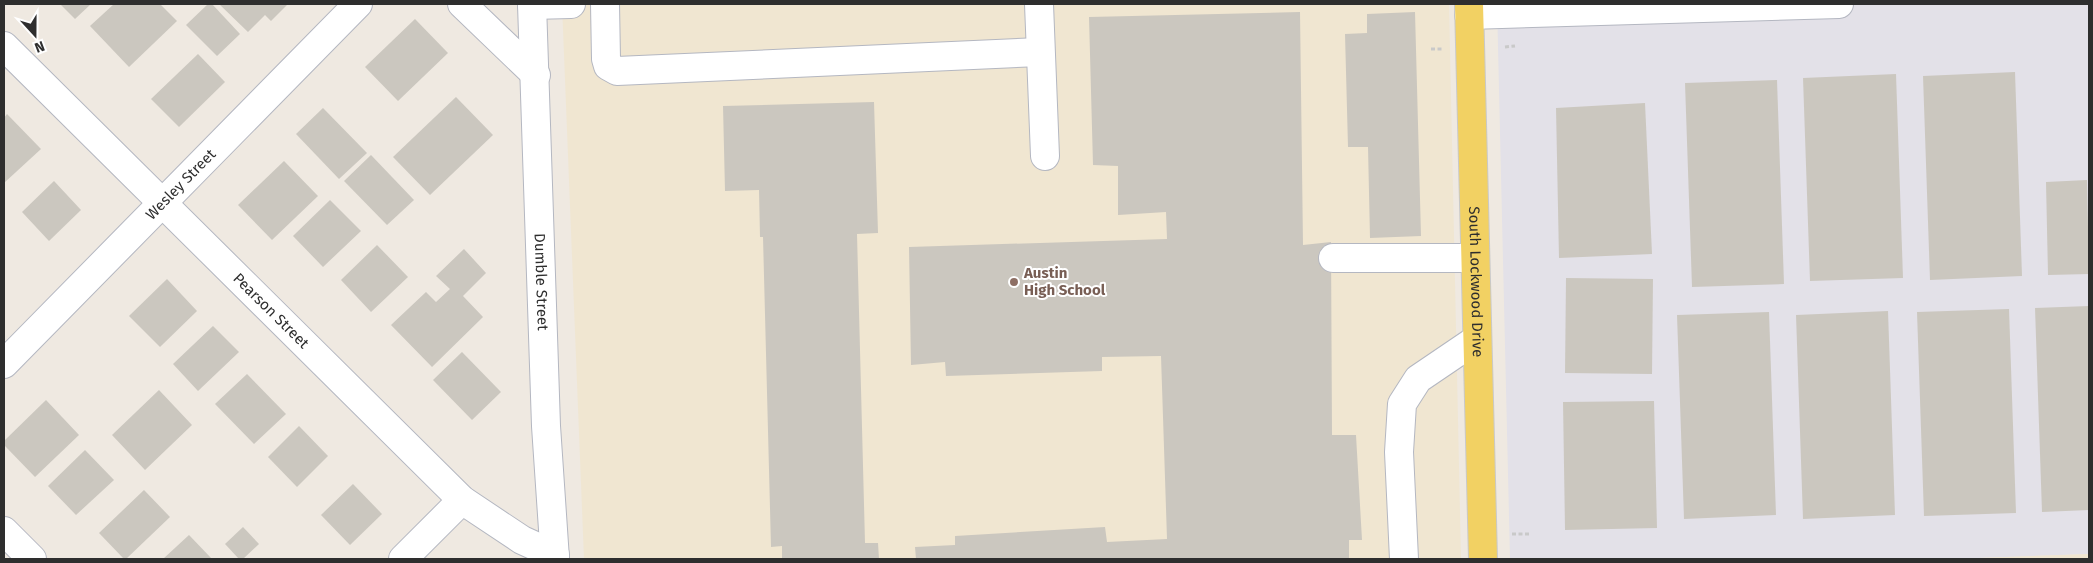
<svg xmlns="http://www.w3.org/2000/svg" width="2093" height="563" font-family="'Fira Sans',sans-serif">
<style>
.industrial{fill:#e3e1e8}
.education{fill:#f0e6d1}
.building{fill:#cbc7bf}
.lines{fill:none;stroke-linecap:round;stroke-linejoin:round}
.minor-casing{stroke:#b4b7c1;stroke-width:30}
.major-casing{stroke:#c9c9c9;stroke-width:30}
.path{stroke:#c9c9c9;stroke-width:3;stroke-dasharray:4 2.5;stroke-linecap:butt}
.minor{stroke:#fff;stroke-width:28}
.major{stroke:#f2d163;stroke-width:28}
.education-dot{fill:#8d6e63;stroke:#fff;stroke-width:2}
.labels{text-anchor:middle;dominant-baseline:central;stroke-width:4;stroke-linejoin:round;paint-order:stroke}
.street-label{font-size:15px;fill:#2e2e2e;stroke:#fff}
.education-label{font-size:15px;font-weight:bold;fill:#785e54;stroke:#fff;text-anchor:start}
</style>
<rect width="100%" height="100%" fill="#efe9e1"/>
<path class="industrial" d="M1497 4H2089V554L1951 559H1510Z"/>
<g class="education">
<path d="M562 4H1449L1461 559H584Z"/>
<path d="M2089 554V559H1951Z"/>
</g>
<g class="building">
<path d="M60 4H91L75 19Z"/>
<path d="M114 4H160L177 21 129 67 90 26Z"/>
<path d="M208 4H212L240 34 217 56 186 25Z"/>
<path d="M219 4H288L271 21 265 15 248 32Z"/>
<path d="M1300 12 1303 245 1331 242 1332 435H1356L1362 540H1349V559H916L915 547 955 545V536L1105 527 1107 542 1167 539 1161 356 1102 357V371L946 376 945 362 911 365 909 247 1167 239 1166 212 1118 215V166L1093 165 1089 17Z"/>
<path d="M1415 12 1421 236 1370 238 1368 147H1348L1345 34 1367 33V14Z"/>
<path d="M415 19 448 53 398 101 365 67Z"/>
<path d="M198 54 225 82 179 127 151 99Z"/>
<path d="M2015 72 2022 276 1930 280 1923 76Z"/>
<path d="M1896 74 1903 278 1810 281 1803 78Z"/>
<path d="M1777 80 1784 284 1692 287 1685 83Z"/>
<path d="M456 97 493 135 430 195 393 157Z"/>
<path d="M874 102 878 233 857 234 865 543H878L879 559H782V546L771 547 763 237H760L759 190 725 191 723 106Z"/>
<path d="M1645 103 1652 254 1559 258 1556 108Z"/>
<path d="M323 108 367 153 339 179 296 134Z"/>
<path d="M7 114 41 149 4 183V118Z"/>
<path d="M371 155 414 200 387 225 344 181Z"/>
<path d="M284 161 318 196 272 240 238 205Z"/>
<path d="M2087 180 2089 274 2048 275 2046 182Z"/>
<path d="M54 181 81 210 49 241 22 212Z"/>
<path d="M330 200 361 231 323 267 293 236Z"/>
<path d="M377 245 408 277 371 312 341 280Z"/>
<path d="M464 249 486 273 463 296 483 317 432 367 391 325 426 292 436 302 450 289 436 276Z"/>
<path d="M1566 278 1653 279 1652 374 1565 373Z"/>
<path d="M167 279 197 311 160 347 129 316Z"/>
<path d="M2089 306V510L2042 512 2035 308Z"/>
<path d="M2009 309 2016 513 1924 516 1917 312Z"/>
<path d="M1888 311 1895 515 1803 519 1796 315Z"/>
<path d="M1769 312 1776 515 1684 519 1677 315Z"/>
<path d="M213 326 239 352 198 391 173 364Z"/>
<path d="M462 352 501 392 472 420 433 380Z"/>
<path d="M247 374 286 414 254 444 215 404Z"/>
<path d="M159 390 192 425 145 470 112 435Z"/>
<path d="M46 400 79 435 35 477 4 445V441Z"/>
<path d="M1654 401 1657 528 1565 530 1563 402Z"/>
<path d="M299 426 328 456 297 487 268 457Z"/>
<path d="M85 450 114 480 76 515 48 486Z"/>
<path d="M353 484 382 514 350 545 321 515Z"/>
<path d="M144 490 170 517 126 559H124L99 533Z"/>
<path d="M243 527 259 544 243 559H239L225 544Z"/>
<path d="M189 535 212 559H163Z"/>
</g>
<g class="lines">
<defs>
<g id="minor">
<path d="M462 4 536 75"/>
<path id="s1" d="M532 4 546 426 555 559"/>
<path d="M605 4 606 59 608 66 617 71 1040 52"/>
<path d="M1039 4 1045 156"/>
<path d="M532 5 571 4"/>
<path d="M1469 15 1839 4"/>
<path id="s2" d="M4 46 462 500 522 540 555 555"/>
<path d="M1333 258H1475"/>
<path id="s3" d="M4 364 358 4"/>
<path d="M4 531 32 559"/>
<path d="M403 559 462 500"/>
<path d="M1404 559 1399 452 1402 404 1418 379 1477 339"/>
</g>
<g id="major">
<path id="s4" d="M1469 4 1483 559"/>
</g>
</defs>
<use href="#minor" class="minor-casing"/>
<use href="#major" class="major-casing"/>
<g class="path">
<path d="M1505 47 1515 46"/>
<path d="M1431 49H1442"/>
<path d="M1512 534H1529"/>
</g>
<use href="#minor" class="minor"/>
<use href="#major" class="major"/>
</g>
<circle class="education-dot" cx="1014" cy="282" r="5"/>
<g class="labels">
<g class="street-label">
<text stroke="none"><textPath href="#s3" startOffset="252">Wesley Street</textPath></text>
<text stroke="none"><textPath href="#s1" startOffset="278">Dumble Street</textPath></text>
<text stroke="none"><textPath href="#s4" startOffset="278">South Lockwood Drive</textPath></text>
<text stroke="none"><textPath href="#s2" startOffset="376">Pearson Street</textPath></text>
</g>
<g class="education-label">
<text x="1024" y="273">Austin<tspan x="1024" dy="17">High School</tspan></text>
</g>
</g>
<rect width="2093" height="563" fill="none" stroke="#2e2e2e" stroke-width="10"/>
<g transform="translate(35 35) rotate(159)" stroke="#ffffff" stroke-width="4" paint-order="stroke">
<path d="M0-4L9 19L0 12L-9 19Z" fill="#2e2e2e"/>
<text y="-8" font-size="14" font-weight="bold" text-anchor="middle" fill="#2e2e2e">N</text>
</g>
</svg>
